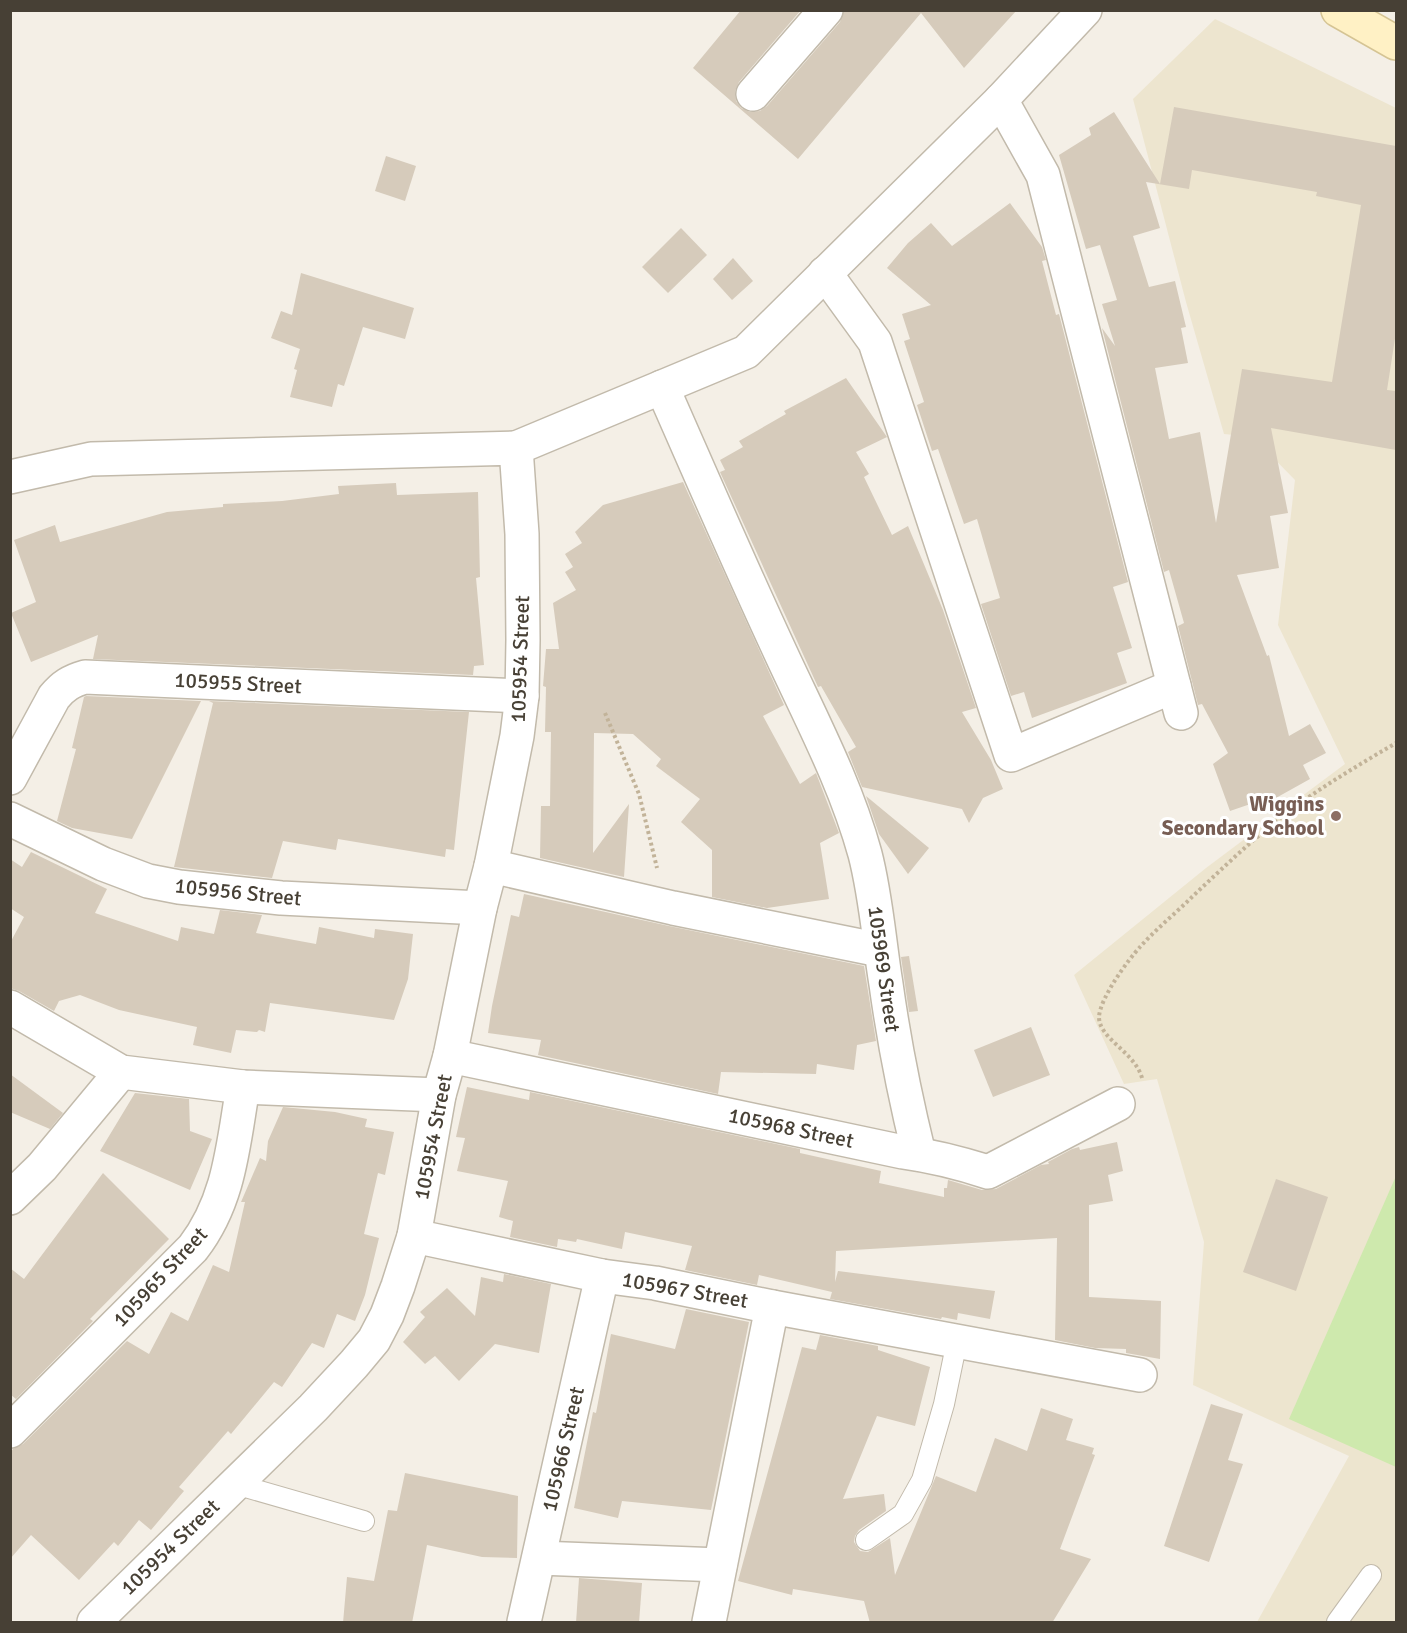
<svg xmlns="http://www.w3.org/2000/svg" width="1407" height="1633" font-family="Signika,sans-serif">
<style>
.education{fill:#ede5cf}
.green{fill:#cee9ad}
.building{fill:#d6cbbb;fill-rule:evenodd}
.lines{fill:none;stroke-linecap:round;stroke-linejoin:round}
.lane-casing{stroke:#c2baab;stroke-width:22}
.street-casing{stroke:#c2baab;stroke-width:36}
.secondary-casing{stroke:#d5c494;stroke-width:36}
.path{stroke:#c2b399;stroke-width:4;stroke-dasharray:3 3;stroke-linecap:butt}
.lane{stroke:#fff;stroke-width:20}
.street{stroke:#fff;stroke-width:33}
.secondary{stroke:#fff1c5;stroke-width:33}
.education-dot{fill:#8d6e63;stroke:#fff;stroke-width:2}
.labels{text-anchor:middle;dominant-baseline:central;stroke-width:6;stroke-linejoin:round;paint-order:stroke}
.street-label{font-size:21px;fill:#474035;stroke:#fff}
.education-label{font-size:21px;font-weight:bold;fill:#785e54;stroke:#fff;text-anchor:end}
</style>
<rect width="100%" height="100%" fill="#f4efe6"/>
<path class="education" d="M1215 19 1396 108V1622H1257L1349 1456 1193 1385 1204 1242 1157 1079 1124 1084 1074 975 1206 868 1345 764 1278 625 1295 480 1253 437 1224 434 1186 302 1133 99Z"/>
<path class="green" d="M1396 1176V1467L1289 1419Z"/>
<g class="building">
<path d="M741 10H801L739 82 735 91 736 101 741 108 750 112 760 111 767 106 840 22 844 10H1017L964 68 921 13 798 159 693 68Z"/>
<path d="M1174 107 1396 146V332L1387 390 1396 391V450L1271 428 1288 513 1270 516 1279 568 1237 575 1267 656 1269 655 1289 736 1310 724 1326 753 1303 765 1310 779 1267 803 1265 799 1230 811 1213 764 1228 753 1202 704 1198 705 1178 626 1184 623 1169 570 1164 572 1102 328 1115 346 1102 304 1117 300 1100 245 1086 249 1059 155 1091 135 1089 128 1114 112 1160 184ZM1192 170 1317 192 1316 196 1361 205 1332 382 1242 369 1216 523 1200 432 1169 439 1155 368 1188 363 1181 328 1186 327 1175 281 1149 287 1133 236 1160 228 1146 182 1189 189Z"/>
<path d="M386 156 416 166 405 201 375 191Z"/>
<path d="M1010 203 1042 247 1046 260 1042 261 1056 315 1059 314 1128 582 1113 587 1132 648 1117 653 1127 683 1032 718 1024 692 1011 696 981 604 1000 598 977 519 964 524 938 449 932 451 917 405 924 402 904 341 910 339 902 314 931 305 887 268 908 243 931 223 952 246Z"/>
<path d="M681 228 707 255 668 293 642 267Z"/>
<path d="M733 258 753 281 732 300 713 279Z"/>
<path d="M301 273 414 308 405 339 363 327 344 386 338 384 332 407 290 397 297 370 294 369 300 349 271 338 281 311 292 315Z"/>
<path d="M846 378 887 437 856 452 869 474 864 477 892 535 908 526 943 610 976 708 962 712 991 760 1003 789 983 798 969 823 962 809 862 787 848 752 856 747 821 686 818 687 720 472 725 470 720 460 743 447 739 441 786 414 784 411Z"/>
<path d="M683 482 784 705 763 716 800 784 816 773 839 833 820 843 829 899 767 908 712 897V850L681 822 700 799 656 766 661 759 633 734 594 733 593 853 629 804 624 877 540 858 541 806H550L551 732H545L546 687 543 686 546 649H559L553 603 576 590 565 572 573 567 565 554 582 543 575 532 603 505Z"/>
<path d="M396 483 397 495 478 492 480 577 476 578 484 665 474 666 473 675 93 659 98 635 31 662 11 613 36 602 14 540 55 525 60 542 167 512 223 507V504L282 501 339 494 338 486Z"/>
<path d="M86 696 201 701 132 839 72 828 57 821 76 749 72 748 84 697Z"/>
<path d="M209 701 469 712 454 850 446 849 445 857 338 839 336 850 283 841 272 878 174 867 213 703Z"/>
<path d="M866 796 929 848 908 874 879 834Z"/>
<path d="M31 852 107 889 95 913 178 941 181 927 214 934 220 910 262 915 256 933 316 944 319 927 374 938 375 929 413 934 408 979 394 1020 270 1003 265 1032 259 1030 257 1032 236 1030 231 1053 193 1045 197 1027 119 1010 80 995 59 1001 54 1011 19 991 10 988V943L24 917 10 908V859L22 867Z"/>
<path d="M524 894 669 926 864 966 876 1041 857 1045 854 1070 817 1064 816 1074 721 1072 718 1094 538 1055 541 1040 488 1033 492 1006 511 915 519 917Z"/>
<path d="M909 956 918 1011 909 1012 901 957Z"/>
<path d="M1031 1027 1050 1075 993 1097 974 1050Z"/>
<path d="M10 1074 63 1113 50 1129 10 1112Z"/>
<path d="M467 1087 529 1100 530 1092 800 1149V1153L881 1171 879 1183 944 1197V1188H947L948 1180 982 1190 996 1189 1041 1165 1049 1164 1048 1162 1072 1149 1079 1147 1080 1150 1117 1142 1123 1171 1108 1175 1113 1201 1089 1205V1297L1161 1301 1160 1359 1126 1353V1349L1095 1348 1055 1340 1057 1238 836 1251 835 1282 838 1271 995 1291 990 1319 958 1313 957 1320 942 1317 941 1319 830 1299 832 1292 759 1275 757 1285 685 1270 692 1246 625 1232 622 1249 577 1239 576 1242 558 1239 557 1247 510 1237 513 1221 499 1217 508 1181 457 1171 465 1138 456 1137Z"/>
<path d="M135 1093 189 1099 190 1131 212 1139 190 1190 100 1151Z"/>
<path d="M283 1107 335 1112 367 1119 365 1127 394 1132 385 1175 378 1173 364 1234 379 1238 365 1295 355 1321 337 1314 324 1348 312 1343 282 1387 274 1382 231 1434 228 1431 179 1487 184 1491 151 1530 139 1520 118 1546 114 1542 79 1580 31 1535 10 1559V1453L13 1449 23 1444 127 1341 149 1354 171 1312 188 1321 213 1265 229 1272 245 1202H241L260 1158 266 1161 268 1141Z"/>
<path d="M103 1173 169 1239 90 1319 93 1321 16 1399 10 1394V1268L24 1279Z"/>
<path d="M1276 1179 1328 1197 1296 1291 1243 1272Z"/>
<path d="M504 1274 551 1284 539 1353 495 1344 459 1381 435 1356 425 1364 403 1342 425 1317 420 1312 447 1288 475 1316 481 1277 503 1282Z"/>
<path d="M686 1309 749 1322 711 1510 622 1501 618 1518 574 1508 593 1412 596 1413 611 1334 675 1349Z"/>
<path d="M820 1335 878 1346V1350L930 1367 915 1426 877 1416 843 1499 884 1494 886 1511 859 1530 855 1536 854 1542 860 1551 868 1552 890 1538 895 1575 936 1476 976 1492 995 1438 1027 1451 1041 1408 1073 1419 1066 1440 1094 1448 1092 1454 1095 1455 1060 1549 1091 1559 1052 1623H870L864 1601 793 1589 792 1595 738 1581 802 1347 816 1350Z"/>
<path d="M1211 1404 1243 1414 1228 1460 1243 1464 1209 1562 1164 1546Z"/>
<path d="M405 1473 518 1496 517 1558 482 1557 427 1545 412 1623H343L347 1577 374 1581 388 1510 397 1511Z"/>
<path d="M579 1578 642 1583 639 1623H576Z"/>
</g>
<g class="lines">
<defs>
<g id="lane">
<path d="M235 1484 364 1521"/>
<path d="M866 1540 903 1514 922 1480 944 1404 957 1341"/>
<path d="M1337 1622 1371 1575"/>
</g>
<g id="street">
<path d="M753 94 826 10"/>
<path d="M1001 100 1043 175 1181 713"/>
<path d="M825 273 875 342 1011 755 1174 686"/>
<path d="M662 387C700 473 737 559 777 645 808 713 845 781 865 854 876 896 879 941 886 984 894 1042 905 1097 919 1154"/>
<path d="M516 448 746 352 1001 100 1085 10"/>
<path d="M10 477 91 459 516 448 522 534 523 640 522 696 517 736 491 866 480 908 450 1056 439 1095 414 1236 398 1286 387 1315 374 1340 354 1364 313 1408 94 1622"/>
<path d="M10 778 54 697C63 686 71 681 85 677L522 696"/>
<path d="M10 819 103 864 148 881 179 887 281 898 480 908"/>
<path d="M491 866 673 908 880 950"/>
<path d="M10 1007 121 1072 243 1087 439 1095"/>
<path d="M450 1056 903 1152C932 1156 960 1163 988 1172L1118 1104"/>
<path d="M10 1198 42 1167 121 1072"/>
<path d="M414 1236 602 1276 655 1283 772 1307 1140 1375"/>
<path d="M10 1431 193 1248C230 1200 233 1145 243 1087"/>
<path d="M539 1558 720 1565"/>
<path d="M524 1622 602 1276"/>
<path d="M709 1622 772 1307"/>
</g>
<path id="secondary" d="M1338 10 1396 43"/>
</defs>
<use href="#lane" class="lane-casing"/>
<use href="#street" class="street-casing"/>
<use href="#secondary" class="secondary-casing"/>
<g class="path">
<path d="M605 713 639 794 657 868"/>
<path d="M1142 1078C1135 1052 1099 1039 1099 1017 1100 998 1128 960 1140 947 1156 929 1176 913 1193 896 1226 865 1259 833 1296 806 1328 783 1362 763 1396 743"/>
</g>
<use href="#lane" class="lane"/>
<use href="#street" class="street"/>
<use href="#secondary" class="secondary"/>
</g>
<circle class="education-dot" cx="1336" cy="816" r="6"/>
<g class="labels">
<g class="street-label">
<text transform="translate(520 659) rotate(-88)">105954 Street</text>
<text transform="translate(238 683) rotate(3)">105955 Street</text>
<text transform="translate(238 892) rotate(6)">105956 Street</text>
<text transform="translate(884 969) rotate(82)">105969 Street</text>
<text transform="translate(791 1128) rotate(12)">105968 Street</text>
<text transform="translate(433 1137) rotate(-79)">105954 Street</text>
<text transform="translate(160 1277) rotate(-47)">105965 Street</text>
<text transform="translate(685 1290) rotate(10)">105967 Street</text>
<text transform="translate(563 1449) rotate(-77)">105966 Street</text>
<text transform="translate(170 1547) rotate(-44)">105954 Street</text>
</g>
<g class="education-label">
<text x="1324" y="804">Wiggins<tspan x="1324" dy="24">Secondary School</tspan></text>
</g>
</g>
<rect width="1407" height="1633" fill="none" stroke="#474035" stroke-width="24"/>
</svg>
